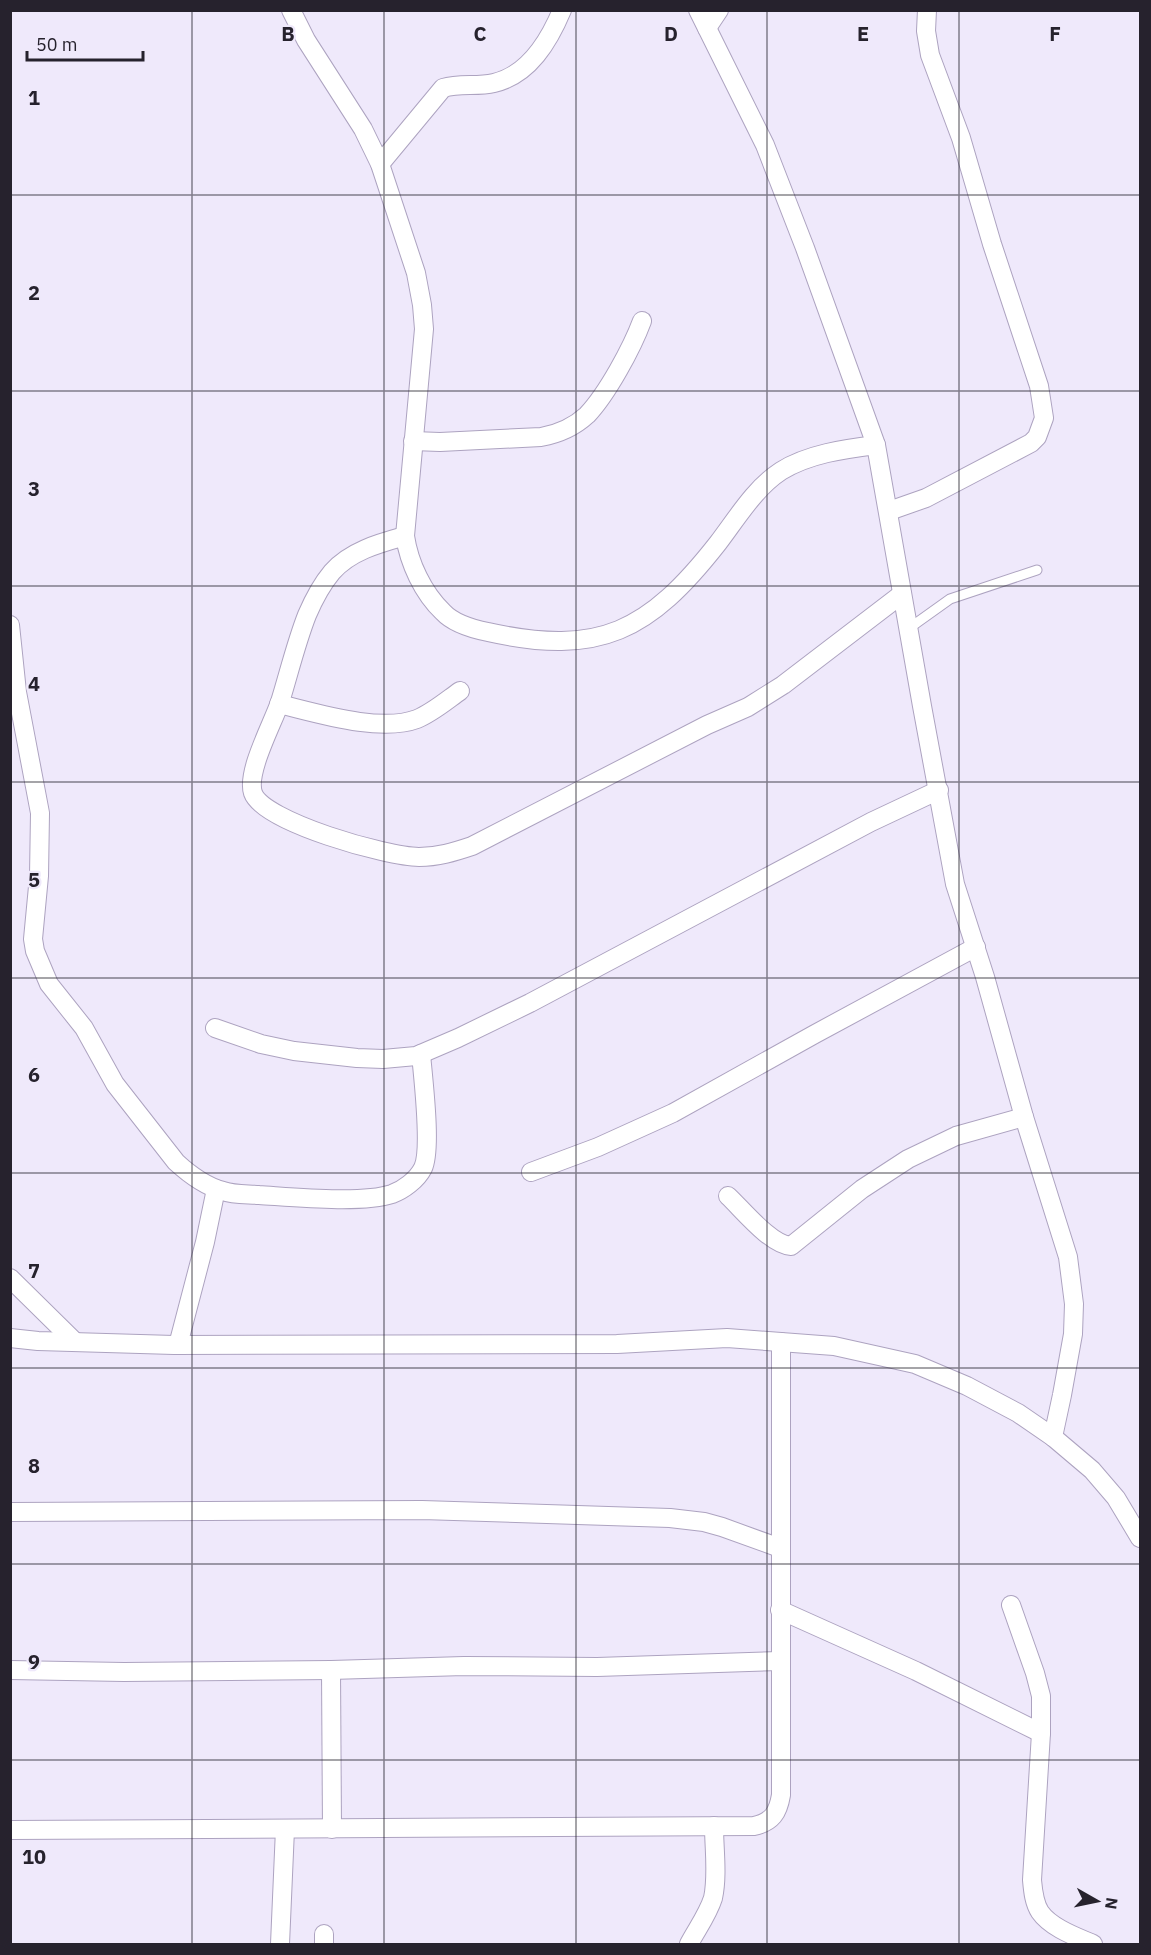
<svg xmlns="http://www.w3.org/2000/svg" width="1151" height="1955" font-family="'IBM Plex Sans',sans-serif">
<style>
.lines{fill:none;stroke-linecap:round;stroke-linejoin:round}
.service-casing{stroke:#ada3c0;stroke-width:11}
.minor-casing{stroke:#ada3c0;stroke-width:20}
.service{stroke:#fff;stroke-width:9}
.minor{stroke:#fff;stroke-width:18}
.grid{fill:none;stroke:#26222d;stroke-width:1.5;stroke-opacity:0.55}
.grid-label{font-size:20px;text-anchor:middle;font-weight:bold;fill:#26222d;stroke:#efe9fb;stroke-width:4.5;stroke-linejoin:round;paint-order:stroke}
</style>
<rect width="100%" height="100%" fill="#efe9fb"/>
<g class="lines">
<defs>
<path id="service" d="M908 629 950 599 1037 570"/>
<g id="minor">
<path d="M291 10 306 40 363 129 380 164 416 273 422 305 424 329 405 536C409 563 423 593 443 612 454 624 473 629 488 632 600 657 649 631 718 543 737 518 755 488 781 471 808 454 844 449 876 445"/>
<path d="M698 10 765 145 805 248 876 445 922 706 955 884 985 977 1024 1117 1068 1257 1074 1304 1073 1334 1062 1395 1053 1437"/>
<path d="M707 28 719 10"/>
<path d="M380 164 443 88C460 83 477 87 494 83 529 75 549 41 562 10"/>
<path d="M413 441 440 442 541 437C558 434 574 427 587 415 607 394 632 348 642 321"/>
<path d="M889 511 926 498 1031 443 1037 437 1044 418 1039 386 992 244 961 138 930 55 926 31 927 10"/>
<path d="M405 536C380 543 350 551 332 572 322 584 313 601 307 615 296 643 289 673 280 702 273 723 246 772 253 793 263 822 388 857 419 857 438 857 454 852 472 846L707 725 748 707 783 685 902 594"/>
<path d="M10 625 17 692 40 813 39 876 33 939 35 951 49 984 84 1028 115 1084 176 1162C190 1175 205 1186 223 1191 234 1195 247 1194 259 1195 292 1197 362 1204 392 1194 403 1190 417 1180 423 1168 432 1149 423 1078 421 1054"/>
<path d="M279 704C317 713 380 733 417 719 432 713 446 701 460 691"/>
<path d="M215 1028 261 1044 294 1051 357 1058 383 1059 416 1056 458 1038 530 1003 871 822 939 790"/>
<path d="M531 1172 598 1147 673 1113 815 1034 976 947"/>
<path d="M728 1196C743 1210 771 1245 791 1246L862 1189 908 1159 956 1136 1024 1117"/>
<path d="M10 1278 75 1342"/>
<path d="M10 1338 38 1341 174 1345 617 1344 727 1338 834 1346 915 1364 967 1386 1018 1413 1053 1437 1092 1470 1116 1498 1140 1538"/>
<path d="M178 1345 205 1242 216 1189"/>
<path d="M10 1512 422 1510 670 1518 704 1522 722 1527 780 1548"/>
<path d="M1011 1605 1035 1673 1041 1696V1733L1032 1880C1033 1891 1034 1903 1040 1912 1051 1928 1077 1937 1093 1944"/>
<path d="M780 1610 916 1671 1041 1733"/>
<path d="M10 1670 124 1672 331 1670 464 1666 597 1667 780 1661"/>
<path d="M331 1670 332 1829"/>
<path d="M10 1830 754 1826C772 1822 778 1813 781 1795V1342"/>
<path d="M280 1944 285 1829"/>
<path d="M324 1944V1934"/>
<path d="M689 1944C697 1929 708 1914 713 1898 718 1875 714 1849 714 1826"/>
</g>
</defs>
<use href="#service" class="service-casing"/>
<use href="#minor" class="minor-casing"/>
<use href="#service" class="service"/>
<use href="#minor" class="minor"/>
</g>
<path class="grid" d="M192 10V1944M384 10V1944M576 10V1944M767 10V1944M959 10V1944M10 195H1140M10 391H1140M10 586H1140M10 782H1140M10 978H1140M10 1173H1140M10 1368H1140M10 1564H1140M10 1760H1140"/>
<g class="grid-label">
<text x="288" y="41">B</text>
<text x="480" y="41">C</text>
<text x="671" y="41">D</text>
<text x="863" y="41">E</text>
<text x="1055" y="41">F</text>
<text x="34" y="105">1</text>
<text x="34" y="300">2</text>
<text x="34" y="496">3</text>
<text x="34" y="691">4</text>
<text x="34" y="887">5</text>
<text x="34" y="1082">6</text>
<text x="34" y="1278">7</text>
<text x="34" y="1473">8</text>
<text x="34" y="1669">9</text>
<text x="34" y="1864">10</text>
</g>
<rect width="1151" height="1955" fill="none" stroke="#26222d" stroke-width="24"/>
<g transform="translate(1097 1901) rotate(99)" stroke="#efe9fb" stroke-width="4.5" paint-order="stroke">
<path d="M0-4.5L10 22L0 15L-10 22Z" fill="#26222d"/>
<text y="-9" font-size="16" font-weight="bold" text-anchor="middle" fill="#26222d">N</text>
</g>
<path d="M27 51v9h116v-9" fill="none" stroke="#26222d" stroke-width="3"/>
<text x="36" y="51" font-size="18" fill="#26222d" stroke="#efe9fb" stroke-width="4.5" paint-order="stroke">50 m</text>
</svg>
